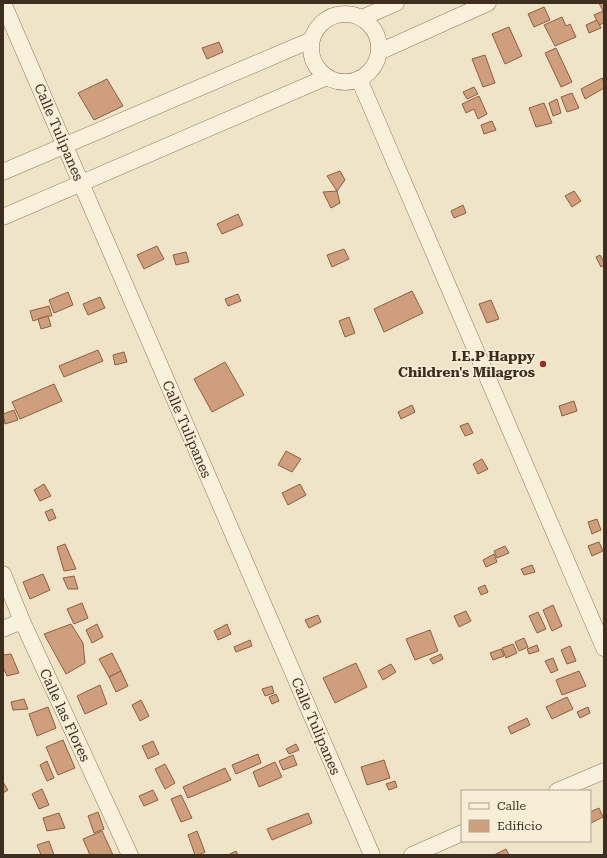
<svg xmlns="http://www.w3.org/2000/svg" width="607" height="858" font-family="'Roboto Serif',serif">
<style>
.building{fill:#cf9f7d;stroke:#8d5f41}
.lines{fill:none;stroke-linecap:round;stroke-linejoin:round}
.street-casing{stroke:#8d765c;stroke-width:17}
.street{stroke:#faf1dc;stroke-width:16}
.poi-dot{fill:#9e2a2b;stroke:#f7eed8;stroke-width:1.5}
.labels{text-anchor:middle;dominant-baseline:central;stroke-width:3.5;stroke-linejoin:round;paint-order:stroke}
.street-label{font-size:14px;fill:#3d2e20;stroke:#f7eed8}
.poi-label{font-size:14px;font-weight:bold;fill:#3d2e20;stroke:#f7eed8;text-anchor:end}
</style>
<rect width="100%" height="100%" fill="#f0e4c8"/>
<g class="building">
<path d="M599 3H604V11H603Z"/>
<path d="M544 7 550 20 534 27 528 14Z"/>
<path d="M603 11 604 23 599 25 594 15Z"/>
<path d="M562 17 566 26 570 24 576 37 555 46 544 25Z"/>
<path d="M597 20 601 28 589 33 586 25Z"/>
<path d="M509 27 522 56 505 64 492 34Z"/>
<path d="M219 42 223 52 207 59 202 48Z"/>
<path d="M556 48 572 82 561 87 545 53Z"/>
<path d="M485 55 495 83 483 87 472 59Z"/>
<path d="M602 78 604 83V88L585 99 581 89Z"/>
<path d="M107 79 123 106 94 120 78 93Z"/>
<path d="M474 87 478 94 467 99 463 92Z"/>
<path d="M572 93 579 108 567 112 561 97Z"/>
<path d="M479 96 487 114 478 119 474 109 466 113 462 104Z"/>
<path d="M557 99 561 113 553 116 549 103Z"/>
<path d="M544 103 552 123 536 127 529 108Z"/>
<path d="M492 121 496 130 484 134 481 125Z"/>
<path d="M340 171 345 180 337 191 327 176Z"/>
<path d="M337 191 340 203 331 208 323 192Z"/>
<path d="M574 191 581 201 572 207 565 196Z"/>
<path d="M463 205 466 213 454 218 451 211Z"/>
<path d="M238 214 243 225 222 234 217 224Z"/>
<path d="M157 246 164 259 144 269 137 255Z"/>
<path d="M344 249 349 259 332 267 327 255Z"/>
<path d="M186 252 189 262 176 265 173 255Z"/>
<path d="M600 255 604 262V265L601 267 596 257Z"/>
<path d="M412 291 423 313 384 332 374 309Z"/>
<path d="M68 292 73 305 54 313 49 300Z"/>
<path d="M238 294 241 301 228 306 225 299Z"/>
<path d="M100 297 105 308 88 315 83 304Z"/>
<path d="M491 300 499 319 487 323 479 304Z"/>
<path d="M49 306 52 316H48L33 321 30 311Z"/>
<path d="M48 316 51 326 41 329 38 319Z"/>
<path d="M349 317 355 333 345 337 339 321Z"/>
<path d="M98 350 103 361 64 377 59 366Z"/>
<path d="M124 352 127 362 115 365 113 355Z"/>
<path d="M225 362 244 395 212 412 194 379Z"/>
<path d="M54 384 62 401 20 419 12 402Z"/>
<path d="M574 401 577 411 562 416 559 406Z"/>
<path d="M412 405 415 412 401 419 398 412Z"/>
<path d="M14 410 18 420 5 424 3 414Z"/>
<path d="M468 423 473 433 465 436 460 426Z"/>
<path d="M286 451 301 459 292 472 278 465Z"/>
<path d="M482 459 488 469 478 474 473 464Z"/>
<path d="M44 484 51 496 40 501 34 490Z"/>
<path d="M300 484 306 495 288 505 282 493Z"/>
<path d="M52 509 56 518 49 521 45 512Z"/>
<path d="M597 519 601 530 592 534 588 522Z"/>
<path d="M599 542 603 551 592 556 588 546Z"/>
<path d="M65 544 76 569 64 571 57 547Z"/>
<path d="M505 546 509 553 497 558 494 551Z"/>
<path d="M494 554 497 562 486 567 483 560Z"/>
<path d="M532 565 535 572 524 575 521 569Z"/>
<path d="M43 574 50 590 30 599 23 582Z"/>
<path d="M74 576 78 589H68L63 578Z"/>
<path d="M485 585 488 592 481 595 478 588Z"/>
<path d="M82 603 88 618 74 624 67 609Z"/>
<path d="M553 605 562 626 552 631 543 610Z"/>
<path d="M466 611 471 621 459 627 454 616Z"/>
<path d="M538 612 546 629 537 633 529 616Z"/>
<path d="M318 615 321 622 309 628 305 620Z"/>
<path d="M71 624 83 643 85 663 66 674 44 634Z"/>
<path d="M97 624 103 637 92 643 86 630Z"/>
<path d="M227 624 231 634 218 640 214 631Z"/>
<path d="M430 630 438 651 415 660 406 639Z"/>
<path d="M524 638 528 647 519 651 515 642Z"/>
<path d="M250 640 252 646 236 652 234 647Z"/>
<path d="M513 644 517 653 506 658 502 648Z"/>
<path d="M537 645 539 651 529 654 527 649Z"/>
<path d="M570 646 576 661 567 664 561 650Z"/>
<path d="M501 649 504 656 493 660 490 653Z"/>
<path d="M112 653 121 671 109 677 99 659Z"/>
<path d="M11 654 19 673 7 676 3 667V655Z"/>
<path d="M441 654 443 659 433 664 430 659Z"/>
<path d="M553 658 558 670 551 673 545 661Z"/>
<path d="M356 663 367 687 335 703 323 678Z"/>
<path d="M391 664 396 672 383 680 378 671Z"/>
<path d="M121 671 128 686 116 692 109 677Z"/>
<path d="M579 671 586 686 562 695 556 680Z"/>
<path d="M100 685 107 704 85 714 77 696Z"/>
<path d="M272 686 274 693 265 696 262 689Z"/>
<path d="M276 694 279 701 272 704 269 697Z"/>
<path d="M567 697 573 709 552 719 546 707Z"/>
<path d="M24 699 28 709 13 710 11 702Z"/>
<path d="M141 700 149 716 140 721 132 705Z"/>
<path d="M48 707 56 728 37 736 29 714Z"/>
<path d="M588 707 590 713 580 718 577 712Z"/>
<path d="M527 718 530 725 511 734 508 727Z"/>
<path d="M63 740 75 768 58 775 46 747Z"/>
<path d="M153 741 159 754 148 759 142 746Z"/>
<path d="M296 744 299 750 289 754 286 749Z"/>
<path d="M258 754 261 763 236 774 232 765Z"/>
<path d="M293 755 297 765 283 770 279 761Z"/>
<path d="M384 760 390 778 367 785 361 767Z"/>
<path d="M47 761 54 778 47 781 40 765Z"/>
<path d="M275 762 282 777 259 787 253 772Z"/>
<path d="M165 764 175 783 165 789 155 769Z"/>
<path d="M225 768 231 780 188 798 183 787Z"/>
<path d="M395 781 397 787 389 790 386 784Z"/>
<path d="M3 782 8 790 3 793Z"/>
<path d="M42 789 49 805 39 809 32 794Z"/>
<path d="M153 790 158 800 144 806 139 796Z"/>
<path d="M181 795 192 818 181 822 171 799Z"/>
<path d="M599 808 603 817 591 823 590 820V812Z"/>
<path d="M98 812 104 829 94 833 88 816Z"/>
<path d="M59 813 65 828 47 831 43 818Z"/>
<path d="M308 813 312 823 272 840 267 829Z"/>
<path d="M102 831 113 855H90L83 839Z"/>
<path d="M197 831 205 852 199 855H195L188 835Z"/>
<path d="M49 841 54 855H41L37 845Z"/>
<path d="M506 849 509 855H494Z"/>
<path d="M236 851 238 855H228Z"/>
</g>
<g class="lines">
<defs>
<g id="street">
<path d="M3 3 372 855"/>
<circle cx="345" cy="48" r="34"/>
<path d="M362 18 396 3"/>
<path d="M379 52 488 3"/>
<path d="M359 79 604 648"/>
<path d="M3 172 311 40"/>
<path d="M3 217 327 77"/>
<path d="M3 574 22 621 130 855"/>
<path d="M3 629 22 621"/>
<path d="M557 791 604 771"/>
<path d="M412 855 462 833"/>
</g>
</defs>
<use href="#street" class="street-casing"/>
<use href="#street" class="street"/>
</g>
<circle class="poi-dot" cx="543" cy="364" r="4"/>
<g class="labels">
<g class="street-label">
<text transform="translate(59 132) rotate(67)">Calle Tulipanes</text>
<text transform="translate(187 429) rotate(67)">Calle Tulipanes</text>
<text transform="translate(65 715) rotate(65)">Calle las Flores</text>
<text transform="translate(316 726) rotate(67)">Calle Tulipanes</text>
</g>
<g class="poi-label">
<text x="535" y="356">I.E.P Happy<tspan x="535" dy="16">Children's Milagros</tspan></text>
</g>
</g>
<rect width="607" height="858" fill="none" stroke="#3d2e20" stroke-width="8"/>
<rect x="461" y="790" width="130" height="52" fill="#f7eed8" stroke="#ada18e"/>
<rect x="469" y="803" width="20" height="6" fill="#faf1dc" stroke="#ada18e"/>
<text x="497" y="810" font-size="12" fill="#3d2e20">Calle</text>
<rect x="469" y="820" width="20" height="12" fill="#cf9f7d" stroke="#ada18e"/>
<text x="497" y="830" font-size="12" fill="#3d2e20">Edificio</text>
</svg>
